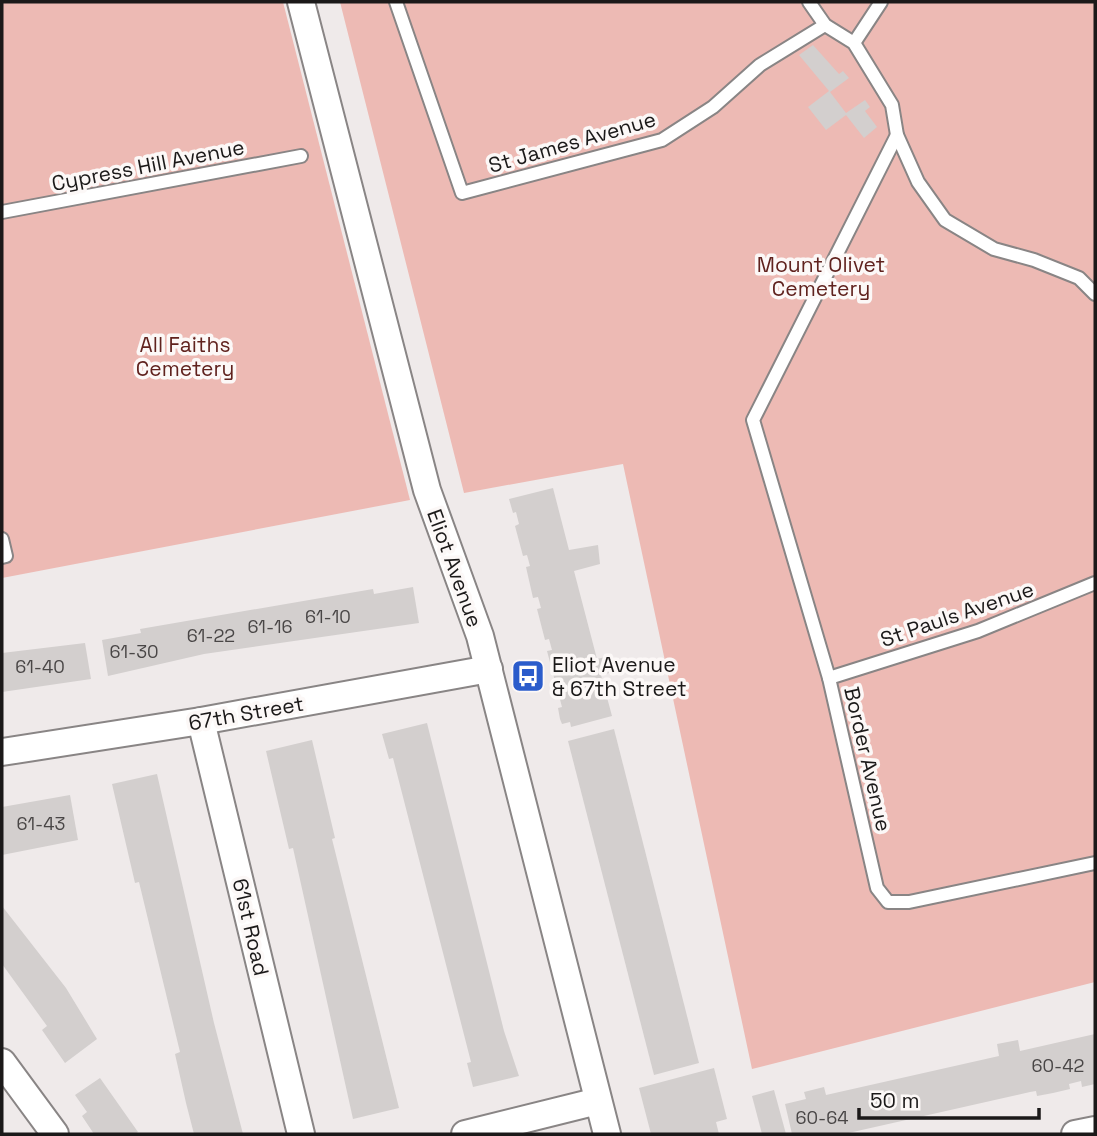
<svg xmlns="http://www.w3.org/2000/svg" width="1097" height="1136" font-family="'Space Grotesk',sans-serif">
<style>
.green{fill:#edbab4}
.building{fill:#d3cfce}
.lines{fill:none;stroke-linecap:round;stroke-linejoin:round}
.lane-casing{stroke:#898585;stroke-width:16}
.street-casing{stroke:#898585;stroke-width:30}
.lane{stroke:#fff;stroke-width:12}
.street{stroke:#fff;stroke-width:26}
.labels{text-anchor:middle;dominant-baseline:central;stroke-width:7;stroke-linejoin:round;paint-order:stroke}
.number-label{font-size:18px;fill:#494646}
.street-label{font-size:21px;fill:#1b1919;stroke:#fcf8f7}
.park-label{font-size:21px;fill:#60221e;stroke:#fcf8f7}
.poi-label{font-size:21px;fill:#1b1919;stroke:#fcf8f7;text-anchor:start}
</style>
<rect width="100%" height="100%" fill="#efeaea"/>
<g class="green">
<path d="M2 2H283L410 500 2 578Z"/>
<path d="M340 2H1095V982L752 1069 623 464 464 493Z"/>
</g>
<g class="building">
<path d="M813 45 839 74 843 71 849 78 830 92 846 113 865 100 870 107 865 111 877 127 864 138 846 115 826 130 808 107 829 91 799 55Z"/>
<path d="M553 488 569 550 598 545 600 564 574 571 597 659 609 656 613 672 601 675 612 716 571 727 570 722 562 724 560 719 558 708 562 707 558 692 562 691 559 680 555 681 547 651 552 650 549 639 545 640 537 609 541 608 538 597 533 598 526 567 530 566 527 555 523 556 515 526 519 524 516 512 513 513 509 499Z"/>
<path d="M413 587 419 623 204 654 108 676 102 640 141 633 140 629 373 589 374 594Z"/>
<path d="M85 643 91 679 2 692V653Z"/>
<path d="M427 723 504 1031 519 1076 473 1087 467 1063 471 1062 393 758 389 759 382 734Z"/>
<path d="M614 729 699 1063 654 1075 568 741Z"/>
<path d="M312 740 335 838 332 839 399 1108 353 1119 293 848 289 849 266 751Z"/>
<path d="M157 774 214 1023 243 1134H194L186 1103 175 1054 180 1052 139 882 135 883 112 784Z"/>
<path d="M70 795 78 840 2 855V807Z"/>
<path d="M2 906 66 988 97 1039 65 1063 42 1030 47 1026 2 964Z"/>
<path d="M1095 1034V1084L1082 1087 1081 1081 1069 1084 1070 1089 1053 1093 1037 1096 1036 1091 1030 1092 844 1134H792L785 1104 806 1099 804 1092 824 1087 826 1095 999 1056 997 1044 1018 1040 1020 1051Z"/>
<path d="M714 1068 727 1119 716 1122 719 1134H651L639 1088Z"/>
<path d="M100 1078 138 1132 135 1134H94L82 1116 87 1112 75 1095Z"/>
<path d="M774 1090 786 1134H762L752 1096Z"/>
</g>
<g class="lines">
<defs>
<g id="lane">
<path d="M396 2 462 193 662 140 713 107 760 65 825 25"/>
<path d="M809 2 825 25 854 43 892 105 897 135 918 182 945 220 994 249 1034 260 1079 278 1095 294"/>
<path d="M854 43 881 2"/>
<path d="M897 135 753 420 829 678 877 888 888 902H909L1095 863"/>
<path d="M2 212 301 156"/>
<path d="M2 539 6 556 2 557"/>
<path d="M829 678 978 631 1095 583"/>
</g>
<g id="street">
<path d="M301 2 427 490 480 636 607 1134"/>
<path d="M201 721 301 1134"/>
<path d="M2 752 201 721 489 669"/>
<path d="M2 1062 55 1134"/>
<path d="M465 1134 598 1101"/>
<path d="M1075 1134 1095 1130"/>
</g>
</defs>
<use href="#lane" class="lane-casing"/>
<use href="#street" class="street-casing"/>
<use href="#lane" class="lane"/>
<use href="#street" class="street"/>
</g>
<defs>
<symbol id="bus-square" viewBox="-11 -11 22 22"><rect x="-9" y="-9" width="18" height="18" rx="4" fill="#2b5ccb" stroke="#fcf8f7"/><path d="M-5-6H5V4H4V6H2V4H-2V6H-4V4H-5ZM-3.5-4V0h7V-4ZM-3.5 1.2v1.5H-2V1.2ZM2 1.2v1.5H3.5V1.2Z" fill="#fff"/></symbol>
</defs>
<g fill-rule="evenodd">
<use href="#bus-square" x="509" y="657" width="38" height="38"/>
</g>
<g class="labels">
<g class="number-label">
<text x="328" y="616">61-10</text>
<text x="270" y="626">61-16</text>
<text x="211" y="635">61-22</text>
<text x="134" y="651">61-30</text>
<text x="40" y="666">61-40</text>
<text x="41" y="823">61-43</text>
<text x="1058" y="1065">60-42</text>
<text x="822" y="1117">60-64</text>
</g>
<g class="street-label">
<text transform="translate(572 142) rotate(-16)">St James Avenue</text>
<text transform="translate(148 165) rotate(-11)">Cypress Hill Avenue</text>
<text transform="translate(455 568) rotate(70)">Eliot Avenue</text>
<text transform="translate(957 614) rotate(-19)">St Pauls Avenue</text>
<text transform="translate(246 713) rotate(-10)">67th Street</text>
<text transform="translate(868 759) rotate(77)">Border Avenue</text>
<text transform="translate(251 927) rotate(77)">61st Road</text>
</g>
<g class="park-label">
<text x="821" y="264">Mount Olivet<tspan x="821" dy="24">Cemetery</tspan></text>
<text x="185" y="344">All Faiths<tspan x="185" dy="24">Cemetery</tspan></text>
</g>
<g class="poi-label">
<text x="552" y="664">Eliot Avenue<tspan x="552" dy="24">&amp; 67th Street</tspan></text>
</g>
</g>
<rect width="1097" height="1136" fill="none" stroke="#1b1919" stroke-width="7"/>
<path d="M859 1108v10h180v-10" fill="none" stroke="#1b1919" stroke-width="3.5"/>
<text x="870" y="1108" font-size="21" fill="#1b1919" stroke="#fcf8f7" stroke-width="5" paint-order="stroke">50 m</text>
</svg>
